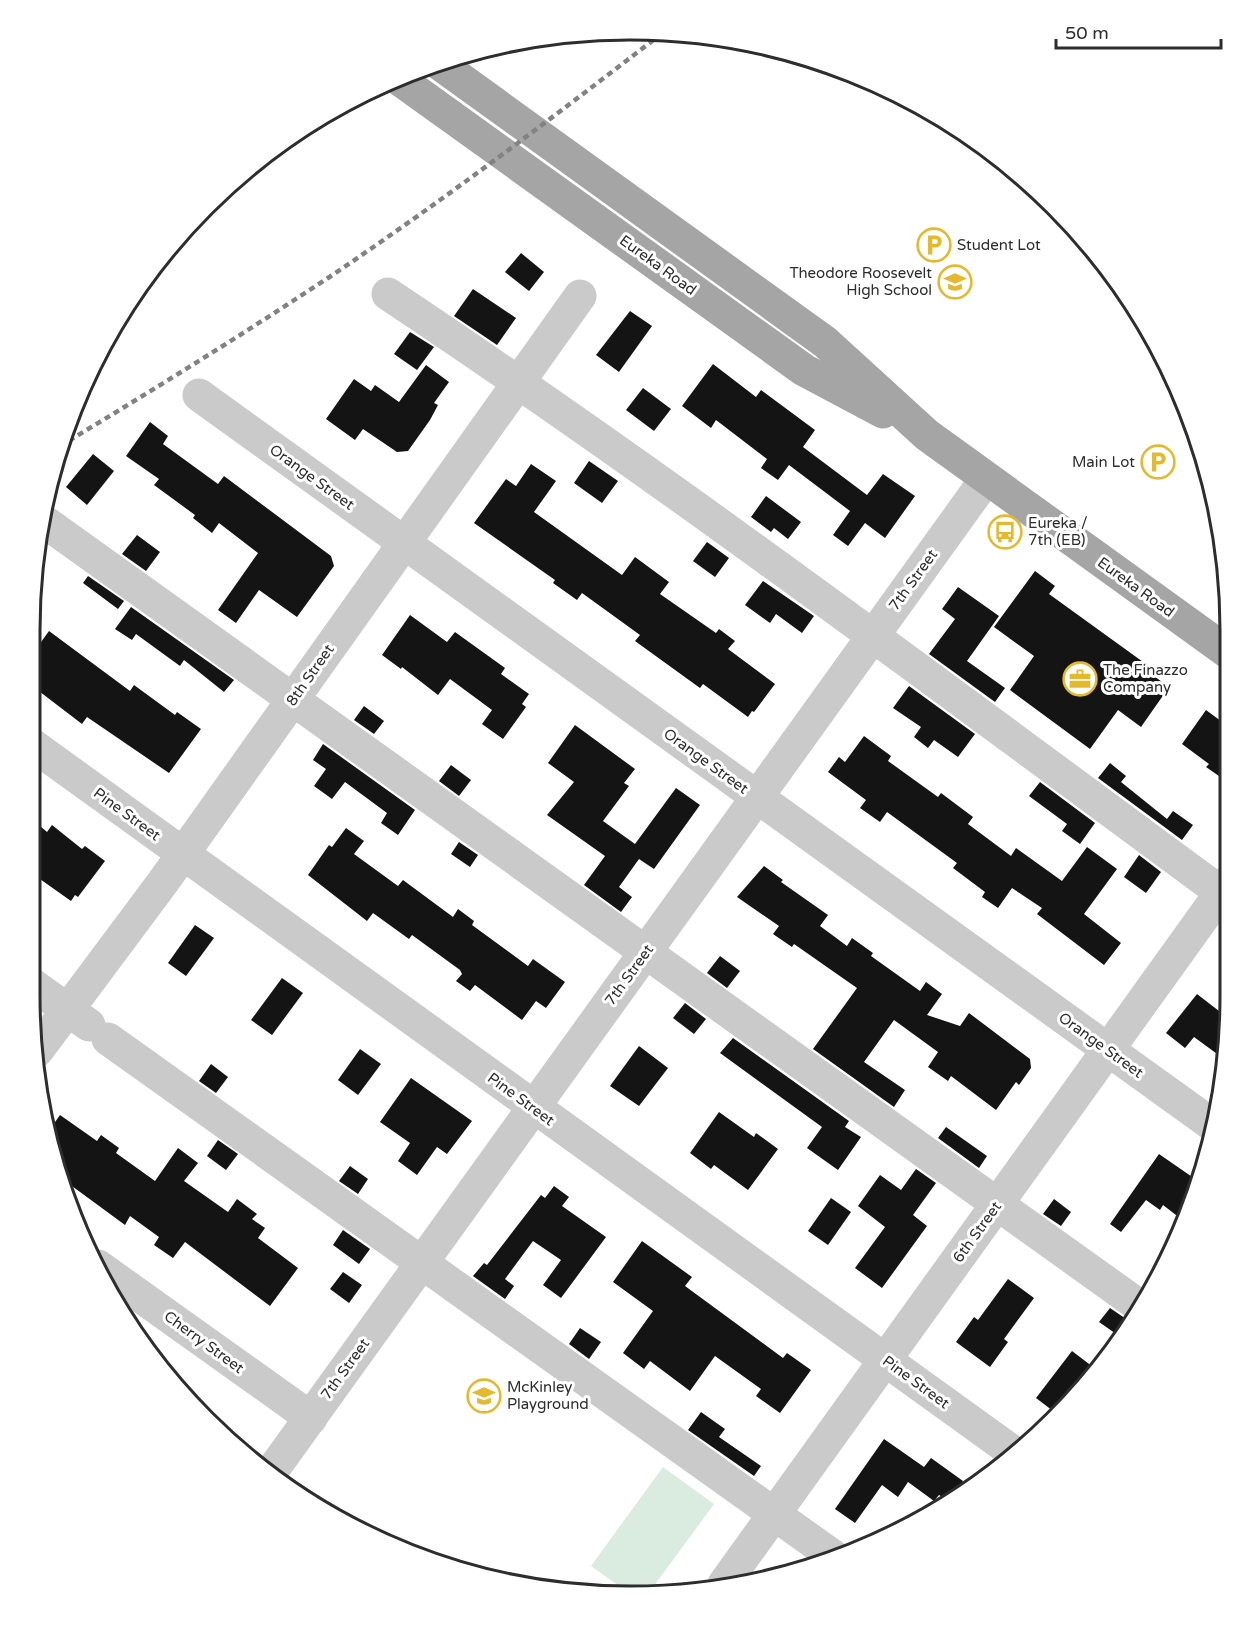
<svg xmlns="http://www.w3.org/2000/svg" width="1260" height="1626" font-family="'Varela Round',sans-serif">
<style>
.green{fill:#daebdf}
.building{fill:#141414}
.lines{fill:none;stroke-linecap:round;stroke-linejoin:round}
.minor{stroke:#cacaca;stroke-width:33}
.major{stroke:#a5a5a5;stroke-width:33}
.rail{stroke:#828282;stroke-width:4.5;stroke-dasharray:6 4.5;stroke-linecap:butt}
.labels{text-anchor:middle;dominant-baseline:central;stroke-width:6;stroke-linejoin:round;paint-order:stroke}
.poi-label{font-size:15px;fill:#2d2d2d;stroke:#fff;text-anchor:start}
.street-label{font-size:15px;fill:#2d2d2d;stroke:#fff}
.rim{fill:none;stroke:#2d2d2d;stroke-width:3}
</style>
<rect width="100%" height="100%" fill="#fff"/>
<path class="green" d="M663 1467 714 1504 648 1594 633 1596 591 1566Z"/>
<g class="building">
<path d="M521 253 544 272 529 291 505 272Z"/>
<path d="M473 289 516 318 497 345 454 316Z"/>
<path d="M630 311 652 326 619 372 596 355Z"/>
<path d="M410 332 434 347 417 370 394 354Z"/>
<path d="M713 364 756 397 761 390 815 430 803 447 867 495 883 474 915 496 885 538 865 523 848 546 833 535 850 511 789 465 778 480 761 468 767 459 716 420 711 428 682 406Z"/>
<path d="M426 365 449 382 434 403 438 405 430 420 408 451 397 452 363 429 355 440 326 419 354 379 371 391 375 385 399 402Z"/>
<path d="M643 388 671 409 654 431 626 410Z"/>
<path d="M150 422 168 436 163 444 218 484 224 476 331 556 334 566 297 617 259 590 236 623 218 610 258 553 219 523 212 533 193 518 195 515 154 485 159 479 126 456Z"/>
<path d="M93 454 114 471 87 505 66 487Z"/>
<path d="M589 461 618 481 602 503 574 483Z"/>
<path d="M531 464 556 481 534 512 622 575 635 557 669 582 660 594 716 633 719 629 735 641 728 649 775 684 754 712 752 711 748 717 703 684 700 688 635 641 640 635 582 593 577 600 553 583 555 580 474 523 506 479 516 486Z"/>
<path d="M766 496 801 522 788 539 774 528 771 532 751 517Z"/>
<path d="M137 535 160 552 146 571 122 554Z"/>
<path d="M707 542 729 558 715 577 693 561Z"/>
<path d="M1035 571 1055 586 1049 594 1150 667 1147 671 1169 687 1141 727 1118 710 1090 749 1010 690 1034 656 994 627Z"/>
<path d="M88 576 124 601 118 609 83 583Z"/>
<path d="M763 581 814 616 802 633 776 614 770 623 745 605Z"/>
<path d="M958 587 999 616 967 661 1005 688 995 702 929 654 955 619 942 609Z"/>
<path d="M131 607 234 680 224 692 184 660 180 666 136 634 132 640 115 629Z"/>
<path d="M410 615 447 642 455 632 505 668 501 674 529 694 522 704 526 707 503 739 482 724 492 710 450 679 438 695 402 667 401 669 382 655Z"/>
<path d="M49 631 130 691 134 685 175 715 177 712 201 729 169 773 87 717 82 724 31 685V656Z"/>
<path d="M909 686 975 734 958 757 934 740 928 748 914 737 921 727 893 708Z"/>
<path d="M364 706 384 721 374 734 354 720Z"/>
<path d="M1206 710 1229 727V783L1206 767 1209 764 1182 744Z"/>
<path d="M575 725 635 769 624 783 629 786 603 821 635 844 676 788 700 805 654 869 639 859 619 887 632 897 621 912 584 885 605 856 547 815 574 782 548 763Z"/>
<path d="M864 736 891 756 888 761 938 797 941 793 973 817 968 824 1011 856 1016 848 1062 881 1087 847 1117 869 1084 914 1121 943 1104 965 1037 914 1042 908 1012 888 998 908 982 897 985 892 953 868 957 863 887 812 880 822 860 808 866 800 828 772 839 757 845 762Z"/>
<path d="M323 744 415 810 398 835 381 823 387 813 345 782 332 799 314 786 326 769 313 760Z"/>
<path d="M1110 763 1126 776 1121 782 1167 819 1173 811 1193 825 1182 840 1098 778Z"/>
<path d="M451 765 471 780 459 796 439 781Z"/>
<path d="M1040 782 1095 823 1080 844 1062 831 1067 824 1029 796Z"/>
<path d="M52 825 82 849 85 846 105 861 78 897 75 895 71 901 30 872V838L40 826 47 832Z"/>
<path d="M346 828 364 841 354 854 398 886 403 880 453 917 458 909 474 921 472 925 528 966 533 959 565 982 546 1008 536 1001 522 1020 475 985 470 991 456 981 462 974 460 970 412 935 409 939 373 913 367 921 308 875 329 845 332 847Z"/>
<path d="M459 842 478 855 470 867 451 854Z"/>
<path d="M1139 855 1161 872 1146 893 1124 877Z"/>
<path d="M764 866 783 880 781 882 828 915 820 926 847 946 852 938 873 953 871 956 920 991 926 982 942 994 927 1015 960 1026 969 1013 1030 1059 1031 1068 1019 1085 1016 1082 996 1110 951 1076 948 1081 928 1067 938 1052 894 1020 864 1062 905 1090 894 1107 813 1049 857 988 794 944 792 947 773 934 779 926 737 897Z"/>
<path d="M195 925 214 938 186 976 168 963Z"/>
<path d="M720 956 740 971 727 988 707 973Z"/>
<path d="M282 978 303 993 272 1035 251 1020Z"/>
<path d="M1197 994 1228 1018 1224 1059 1194 1037 1185 1048 1166 1033Z"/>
<path d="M685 1003 706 1019 694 1034 673 1018Z"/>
<path d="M733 1038 849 1121 845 1127 861 1137 838 1170 807 1148 822 1127 720 1053Z"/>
<path d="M639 1046 668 1068 639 1106 610 1086Z"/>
<path d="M360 1049 381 1064 358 1095 338 1080Z"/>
<path d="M211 1064 228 1077 216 1093 199 1081Z"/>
<path d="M411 1078 472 1121 447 1154 437 1147 417 1175 398 1161 410 1143 380 1122Z"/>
<path d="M719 1112 754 1137 756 1133 778 1149 748 1190 714 1165 711 1169 690 1153Z"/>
<path d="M60 1115 97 1141 101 1135 119 1148 116 1153 155 1181 178 1148 198 1163 184 1181 228 1212 237 1199 257 1214 252 1219 265 1228 258 1238 298 1268 270 1306 185 1242 173 1258 154 1245 159 1237 130 1216 125 1225 61 1178 51 1152 48 1132Z"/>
<path d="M946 1127 987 1156 979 1168 938 1138Z"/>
<path d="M218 1140 238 1154 226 1170 207 1156Z"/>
<path d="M1159 1154 1198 1181 1185 1222 1163 1205 1160 1210 1146 1200 1121 1232 1110 1224Z"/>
<path d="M350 1166 368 1179 358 1194 339 1181Z"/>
<path d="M916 1169 936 1183 913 1215 927 1226 882 1288 855 1268 885 1227 858 1206 880 1175 901 1190Z"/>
<path d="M554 1186 569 1197 562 1206 606 1237 561 1298 543 1285 561 1260 533 1241 505 1279 514 1286 505 1299 473 1276 484 1263 487 1265 541 1195 545 1198Z"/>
<path d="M831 1198 851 1212 828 1245 808 1231Z"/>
<path d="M1054 1199 1071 1212 1061 1226 1043 1214Z"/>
<path d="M343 1230 370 1249 359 1264 333 1245Z"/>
<path d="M642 1241 692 1277 685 1286 783 1358 787 1353 811 1370 780 1413 756 1396 761 1389 715 1356 690 1391 650 1361 644 1369 623 1353 653 1311 613 1282Z"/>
<path d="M343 1272 362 1285 349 1303 330 1289Z"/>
<path d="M1008 1279 1034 1298 1004 1339 1008 1342 990 1367 956 1342 974 1317 978 1320Z"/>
<path d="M1110 1308 1132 1323 1122 1338 1099 1322Z"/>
<path d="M580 1328 601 1342 589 1359 569 1344Z"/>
<path d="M1072 1351 1093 1367 1057 1414 1036 1398Z"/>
<path d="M701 1412 725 1429 719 1437 761 1466 754 1476 688 1430Z"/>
<path d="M884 1439 924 1467 931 1458 963 1481 949 1501 939 1495 934 1501 908 1482 898 1497 882 1485 855 1523 835 1509Z"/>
</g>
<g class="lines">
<g class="minor">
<path d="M388 294C676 486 951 694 1230 899"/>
<path d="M199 395 1214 1126"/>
<path d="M45 522 1141 1307"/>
<path d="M31 744 1013 1452"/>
<path d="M30 983 89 1025"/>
<path d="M108 1039 833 1556"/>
<path d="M37 1051 163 882 580 296"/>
<path d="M98 1266 311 1418"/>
<path d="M272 1471 986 479"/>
<path d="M724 1584 1230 880"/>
</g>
<g class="major">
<path d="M437 62 825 342 927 435 1229 653"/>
<path d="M399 79 804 370 883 412"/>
</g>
<path class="rail" d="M60 446C150 392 240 336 328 278 444 200 555 116 665 31"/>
</g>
<defs>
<symbol id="parking-ring" viewBox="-11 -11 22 22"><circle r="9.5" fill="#fff" stroke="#e5b92e" stroke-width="1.5"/><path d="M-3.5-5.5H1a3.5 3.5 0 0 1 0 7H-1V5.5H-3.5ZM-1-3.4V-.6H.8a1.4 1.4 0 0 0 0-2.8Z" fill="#e5b92e"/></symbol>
<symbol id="school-ring" viewBox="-11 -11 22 22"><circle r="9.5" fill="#fff" stroke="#e5b92e" stroke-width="1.5"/><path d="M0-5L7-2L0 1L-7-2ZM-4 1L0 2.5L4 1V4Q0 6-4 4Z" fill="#e5b92e"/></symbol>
<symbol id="bus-ring" viewBox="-11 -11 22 22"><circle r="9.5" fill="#fff" stroke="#e5b92e" stroke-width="1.5"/><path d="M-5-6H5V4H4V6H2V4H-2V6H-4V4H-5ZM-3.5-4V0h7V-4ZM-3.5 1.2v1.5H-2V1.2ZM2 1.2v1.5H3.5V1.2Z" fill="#e5b92e"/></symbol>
<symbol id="office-ring" viewBox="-11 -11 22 22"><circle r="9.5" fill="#fff" stroke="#e5b92e" stroke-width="1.5"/><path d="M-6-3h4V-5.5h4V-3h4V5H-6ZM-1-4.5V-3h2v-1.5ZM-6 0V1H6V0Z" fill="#e5b92e"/></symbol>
</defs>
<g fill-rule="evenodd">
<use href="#parking-ring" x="915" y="226" width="38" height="38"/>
<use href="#school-ring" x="936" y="263" width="38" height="38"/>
<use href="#parking-ring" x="1139" y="443" width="38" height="38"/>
<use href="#bus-ring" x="986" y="513" width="38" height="38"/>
<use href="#office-ring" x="1061" y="660" width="38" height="38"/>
<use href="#school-ring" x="465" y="1377" width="38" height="38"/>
</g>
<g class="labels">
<g class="poi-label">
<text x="957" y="245">Student Lot</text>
<text x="932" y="273" text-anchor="end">Theodore Roosevelt<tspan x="932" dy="17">High School</tspan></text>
<text x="1135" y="462" text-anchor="end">Main Lot</text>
<text x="1028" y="523">Eureka /<tspan x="1028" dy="17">7th (EB)</tspan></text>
<text x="1103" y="670">The Finazzo<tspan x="1103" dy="17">Company</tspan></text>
<text x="507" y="1387">McKinley<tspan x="507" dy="17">Playground</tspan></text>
</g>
<g class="street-label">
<text transform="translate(658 265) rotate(36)">Eureka Road</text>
<text transform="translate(312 477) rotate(36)">Orange Street</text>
<text transform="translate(913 580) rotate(-54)">7th Street</text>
<text transform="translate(1136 587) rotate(36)">Eureka Road</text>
<text transform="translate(310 675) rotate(-55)">8th Street</text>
<text transform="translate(706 761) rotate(36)">Orange Street</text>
<text transform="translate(127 814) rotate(36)">Pine Street</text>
<text transform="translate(629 975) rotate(-54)">7th Street</text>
<text transform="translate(1101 1045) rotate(36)">Orange Street</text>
<text transform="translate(521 1099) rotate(36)">Pine Street</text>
<text transform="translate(977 1232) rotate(-54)">6th Street</text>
<text transform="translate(204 1342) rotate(36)">Cherry Street</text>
<text transform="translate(345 1369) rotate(-54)">7th Street</text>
<text transform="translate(916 1382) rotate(36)">Pine Street</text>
</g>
</g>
<path d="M0 0H1260V1626H0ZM630 40H630A590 590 0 0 1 1220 630V996A590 590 0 0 1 630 1586H630A590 590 0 0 1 40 996V630A590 590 0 0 1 630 40Z" fill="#fff" fill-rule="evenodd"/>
<path class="rim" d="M630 40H630A590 590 0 0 1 1220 630V996A590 590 0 0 1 630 1586H630A590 590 0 0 1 40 996V630A590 590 0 0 1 630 40Z"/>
<path d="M1056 39v9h165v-9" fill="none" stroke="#2d2d2d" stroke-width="3"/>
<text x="1065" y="39" font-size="18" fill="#2d2d2d" stroke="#ffffff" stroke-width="4.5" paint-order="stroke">50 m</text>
</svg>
